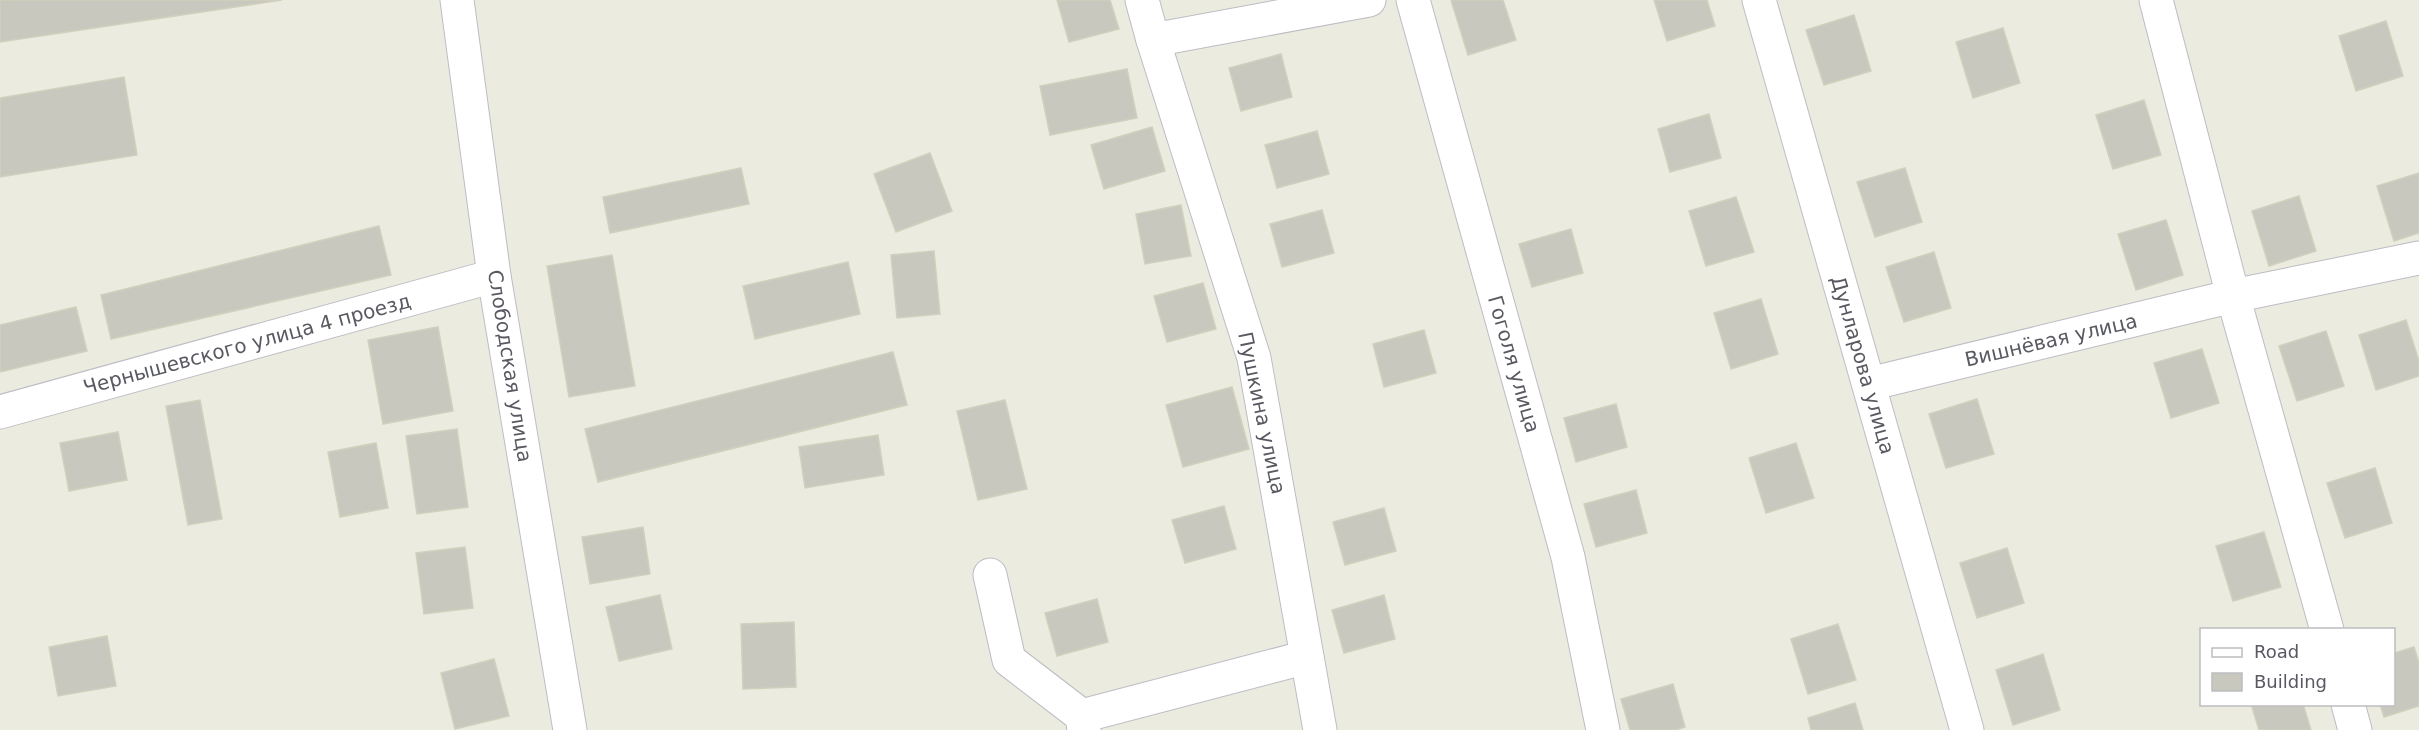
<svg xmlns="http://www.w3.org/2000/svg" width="2419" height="730" font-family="'DejaVu Sans',sans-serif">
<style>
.building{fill:#c9c8be;stroke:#d1d0bd;stroke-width:1.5}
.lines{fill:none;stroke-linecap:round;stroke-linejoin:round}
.street-casing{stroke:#bcbcc4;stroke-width:35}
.secondary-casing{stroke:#bcbdc6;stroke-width:35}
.street{stroke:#fff;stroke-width:33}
.secondary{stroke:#fff;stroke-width:33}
.labels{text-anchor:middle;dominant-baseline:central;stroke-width:5;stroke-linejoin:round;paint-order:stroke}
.street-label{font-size:20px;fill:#585961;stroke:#fff}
</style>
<rect width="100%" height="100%" fill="#ebecdf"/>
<g class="building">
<path d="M0 0H282L0 42Z"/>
<path d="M1057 0H1110L1119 29 1069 42Z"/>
<path d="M1451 0H1503L1516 40 1468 55Z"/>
<path d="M1654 0H1707L1715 26 1667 41Z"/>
<path d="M1854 15 1871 71 1824 85 1806 30Z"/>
<path d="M2386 21 2403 76 2356 91 2339 36Z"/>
<path d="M2003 28 2020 83 1973 98 1956 42Z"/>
<path d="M1281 54 1292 97 1241 111 1229 68Z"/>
<path d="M1127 69 1137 118 1050 135 1040 86Z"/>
<path d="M124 77 137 155 0 177V98Z"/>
<path d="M2144 100 2161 155 2113 169 2096 115Z"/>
<path d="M1709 114 1721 158 1670 172 1658 129Z"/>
<path d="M1152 127 1165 171 1104 189 1091 145Z"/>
<path d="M1317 131 1329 174 1277 188 1265 145Z"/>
<path d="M930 153 952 211 896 232 874 174Z"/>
<path d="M741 168 749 204 610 233 603 197Z"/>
<path d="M1905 168 1922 222 1875 237 1857 182Z"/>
<path d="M2419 173V233L2394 241 2377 186Z"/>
<path d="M2299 196 2316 251 2269 266 2252 211Z"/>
<path d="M1736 197 1754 252 1706 266 1689 211Z"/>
<path d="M1181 205 1191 256 1145 264 1136 214Z"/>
<path d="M1322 210 1334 253 1282 267 1270 224Z"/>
<path d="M2166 220 2183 275 2136 290 2118 234Z"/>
<path d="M379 226 391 275 111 339 101 295Z"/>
<path d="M1571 229 1583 273 1532 287 1519 244Z"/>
<path d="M934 251 940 314 897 318 891 255Z"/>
<path d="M1934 252 1951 308 1904 322 1886 267Z"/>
<path d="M612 255 635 386 569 397 547 266Z"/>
<path d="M848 262 860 314 755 339 743 286Z"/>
<path d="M1203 283 1216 329 1167 342 1154 296Z"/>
<path d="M1761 299 1778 354 1731 369 1714 313Z"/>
<path d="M76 307 87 351 0 372V325Z"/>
<path d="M2406 320 2419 361V376L2376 390 2359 335Z"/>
<path d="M438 327 453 411 383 424 368 340Z"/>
<path d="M1424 330 1436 373 1384 387 1373 344Z"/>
<path d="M2326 331 2344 386 2297 401 2279 346Z"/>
<path d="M2202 349 2219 403 2171 418 2154 363Z"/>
<path d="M893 352 907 405 598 482 585 429Z"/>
<path d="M1232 387 1249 449 1183 467 1166 405Z"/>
<path d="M1977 399 1994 454 1946 468 1929 414Z"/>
<path d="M200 400 222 519 188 525 166 406Z"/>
<path d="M1005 400 1027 489 978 500 957 411Z"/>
<path d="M1616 404 1627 447 1576 462 1564 418Z"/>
<path d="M457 429 468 507 417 514 406 436Z"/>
<path d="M118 432 127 480 69 491 60 443Z"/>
<path d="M878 435 884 475 805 488 799 447Z"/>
<path d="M376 443 388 508 340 517 328 452Z"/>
<path d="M1796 443 1814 498 1766 513 1749 458Z"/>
<path d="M2375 468 2392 523 2345 538 2327 483Z"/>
<path d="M1636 490 1647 533 1596 547 1584 504Z"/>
<path d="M1224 506 1236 549 1185 563 1172 520Z"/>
<path d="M1384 508 1396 551 1345 565 1333 522Z"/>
<path d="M643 527 650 574 590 584 582 537Z"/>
<path d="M2264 532 2281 587 2233 601 2216 546Z"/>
<path d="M465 547 473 608 424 614 416 553Z"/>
<path d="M2007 548 2024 603 1977 618 1960 563Z"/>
<path d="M660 595 672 649 619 661 606 607Z"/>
<path d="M1384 595 1395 639 1344 653 1332 610Z"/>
<path d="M1097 599 1108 642 1057 656 1045 613Z"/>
<path d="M794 622 796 687 743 689 741 624Z"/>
<path d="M1838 624 1856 680 1808 694 1791 639Z"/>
<path d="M107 636 116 686 58 696 49 647Z"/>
<path d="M2414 647 2419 663V706L2384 717 2380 704H2394V653Z"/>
<path d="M2043 654 2060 710 2013 725 1996 670Z"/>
<path d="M494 659 509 716 455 729 441 673Z"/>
<path d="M1673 684 1685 727 1676 730H1630L1621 699Z"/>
<path d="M1855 703 1863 730H1811L1808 718Z"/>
<path d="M2251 704H2303L2311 730H2259Z"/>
</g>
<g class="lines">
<defs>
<g id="street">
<path d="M1142 0 1153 40 1254 358 1320 730"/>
<path d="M1413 0 1568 557 1603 730"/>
<path d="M2156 0 2233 296 2327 630"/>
<path d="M1153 40 1369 0"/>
<path d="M1869 384 2233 296 2419 258"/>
<path d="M0 412 494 276"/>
<path d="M990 575 1009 660 1082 716 1084 730"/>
<path d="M2348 704 2355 730"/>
<path d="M1082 716 1307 657"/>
</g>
<g id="secondary">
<path d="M457 0 494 276 570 730"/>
<path d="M1759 0 1967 730"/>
</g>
</defs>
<use href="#street" class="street-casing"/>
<use href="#secondary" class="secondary-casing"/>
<use href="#street" class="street"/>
<use href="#secondary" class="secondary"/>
</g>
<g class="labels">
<g class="street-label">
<text transform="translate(2051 340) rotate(-13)">Вишнёвая улица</text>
<text transform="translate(247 344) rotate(-15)">Чернышевского улица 4 проезд</text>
<text transform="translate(1514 364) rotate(74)">Гоголя улица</text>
<text transform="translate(1863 365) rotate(74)">Дунларова улица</text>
<text transform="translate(510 366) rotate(81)">Слободская улица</text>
<text transform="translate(1262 413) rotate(78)">Пушкина улица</text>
</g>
</g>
<rect x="2200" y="628" width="195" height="78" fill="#ffffff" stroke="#bcbdc0" stroke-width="1.5"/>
<rect x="2212" y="648" width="30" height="9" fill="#ffffff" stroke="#bcbdc0" stroke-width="1.5"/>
<text x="2254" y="658" font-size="18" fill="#585961">Road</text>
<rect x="2212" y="673" width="30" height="18" fill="#c9c8be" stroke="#bcbdc0" stroke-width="1.5"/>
<text x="2254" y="688" font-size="18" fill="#585961">Building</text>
</svg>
